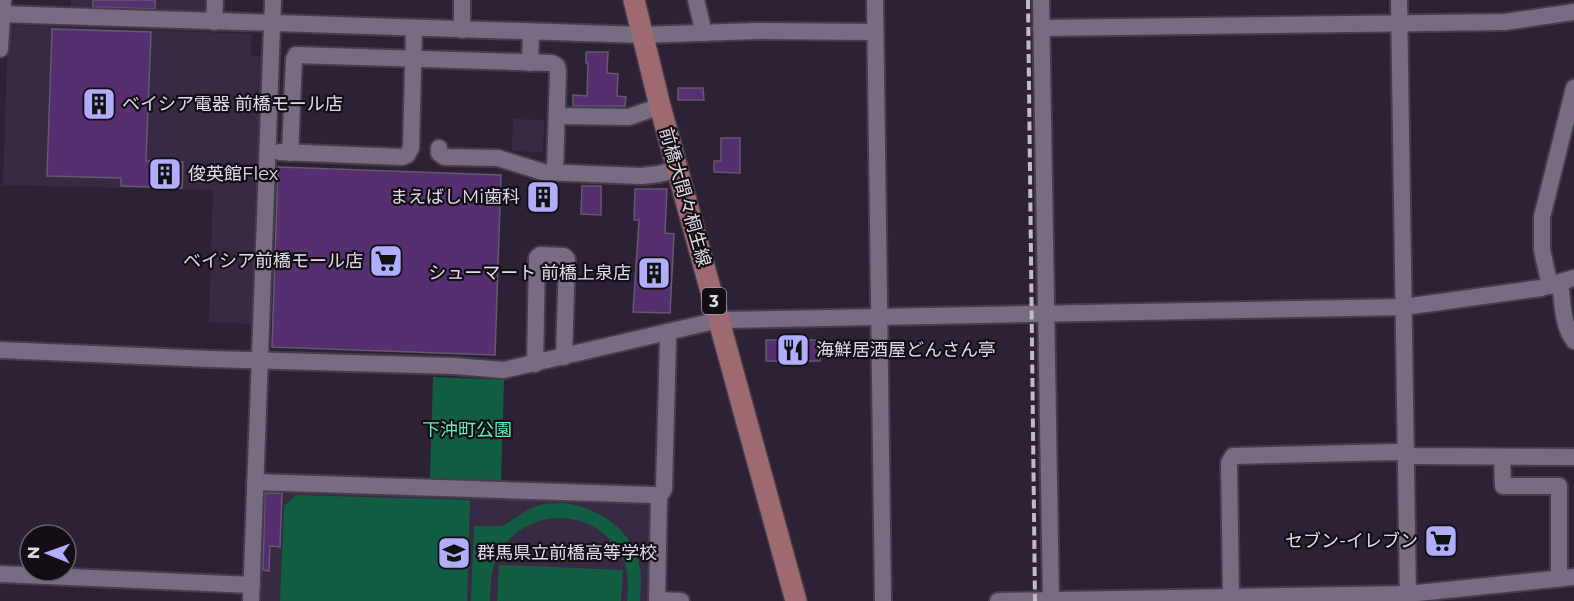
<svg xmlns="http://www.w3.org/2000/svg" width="1574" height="601" font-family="Montserrat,'Noto Sans JP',sans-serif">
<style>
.built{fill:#382a43}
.green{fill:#125e42}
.building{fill:#562f71;stroke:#65596e;stroke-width:1.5}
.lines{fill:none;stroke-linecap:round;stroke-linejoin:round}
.minor-casing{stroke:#463d4c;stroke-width:20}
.major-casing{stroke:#463d4c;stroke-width:24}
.minor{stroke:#786c82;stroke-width:16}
.major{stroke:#9e696f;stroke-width:21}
.rail{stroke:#c1bac7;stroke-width:4;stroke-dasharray:9 4.5;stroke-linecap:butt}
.labels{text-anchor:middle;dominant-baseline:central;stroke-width:4.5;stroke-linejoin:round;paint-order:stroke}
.shield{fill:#130e16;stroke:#a29da8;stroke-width:1.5}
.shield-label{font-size:16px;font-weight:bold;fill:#e0dae6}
.poi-label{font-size:18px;fill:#e0dae6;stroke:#130e16;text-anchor:start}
.street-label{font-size:18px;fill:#e0dae6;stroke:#130e16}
.park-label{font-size:18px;fill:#68eeb6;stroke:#130e16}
</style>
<rect width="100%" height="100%" fill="#2d2235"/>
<g class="built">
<path d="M71 0H208L207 10 202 14 71 8Z"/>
<path d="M14 25 252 34 251 56H262L253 324 209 322 213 190 3 185 8 31Z"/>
<path d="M513 119 544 120 543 152 512 151Z"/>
<path d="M264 487 650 502 652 505 649 601H255L259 490Z"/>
</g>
<g class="green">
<path d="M433 377 504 380 501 482 430 481Z"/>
<path d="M296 495 470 500 467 601H280L284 506Z"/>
<path d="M563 503C598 507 634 530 640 568 642 579 640 590 640 601H627C628 589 629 576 625 564 603 505 521 502 496 560 490 573 491 587 490 601H471L474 526H503L526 511 535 507 544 504Z"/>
<path d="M499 565 623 570 621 601H497Z"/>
</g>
<g class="building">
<path d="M93 0H155V9L93 7Z"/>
<path d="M52 29 151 32 146 161 183 162 182 188 121 186V178L47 176Z"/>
<path d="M586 52H608L607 73 618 74 617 96 626 97 625 106H573V95L587 96 588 63H586Z"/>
<path d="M678 88H703L704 100H678Z"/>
<path d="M721 138H740V173L714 172V161H721Z"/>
<path d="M278 167 501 175 495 355 272 347Z"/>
<path d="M582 186H601V215L581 214Z"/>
<path d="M534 187 553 188 552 206 533 205Z"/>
<path d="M635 189H667L665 233 674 234 670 313 633 312 639 220H634Z"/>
<rect x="766" y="340" width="54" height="21"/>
<path d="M265 493H282L280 547 270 546 269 571 263 570Z"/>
</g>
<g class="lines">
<defs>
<g id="minor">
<path d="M696 0 704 33"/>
<path d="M875 0 883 601"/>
<path d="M1041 0 1051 601"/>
<path d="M1399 0 1408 601"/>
<path d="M0 14 642 35 756 31 875 32"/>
<path d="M214 22 215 0"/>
<path d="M1041 28 1505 22 1574 12"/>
<path d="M462 30V0"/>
<path d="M0 49 3 0"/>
<path d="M530 63 531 32"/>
<path d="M557 116 629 117 660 106"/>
<path d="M439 148V153L444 157 498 158 543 172 641 176 659 174 678 169"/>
<path d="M280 152 402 157 407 155 411 148 414 29"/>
<path d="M290 153 294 59 296 55 552 63 557 66 558 71 555 172"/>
<path d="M1560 283C1563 304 1562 324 1574 341"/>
<path d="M1550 286 1542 250V217L1574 88"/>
<path d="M0 350 211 359 454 366 504 370 719 320 1404 307 1541 288 1574 278"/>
<path d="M535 364 537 258 540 255 564 256 567 259 564 357"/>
<path d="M1502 457 1503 486H1559V578"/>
<path d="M255 482 654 495 659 497"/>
<path d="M0 574 252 585"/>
<path d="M1231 596 1229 463 1233 456 1397 452 1414 456 1574 457"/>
<path d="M657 600 681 601"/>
<path d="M251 601 273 0"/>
<path d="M657 601 659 497 664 489 668 340 667 332"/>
<path d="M998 601 1408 594 1574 577"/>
</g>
<path id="major" d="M634 0 660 106 796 601"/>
</defs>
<use href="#minor" class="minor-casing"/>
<use href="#major" class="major-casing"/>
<use href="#minor" class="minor"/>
<use href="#major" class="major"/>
<path class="rail" d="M1028 0 1035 601"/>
</g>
<defs>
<symbol id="building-square" viewBox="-11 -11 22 22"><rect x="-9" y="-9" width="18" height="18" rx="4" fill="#b0aefa" stroke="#130e16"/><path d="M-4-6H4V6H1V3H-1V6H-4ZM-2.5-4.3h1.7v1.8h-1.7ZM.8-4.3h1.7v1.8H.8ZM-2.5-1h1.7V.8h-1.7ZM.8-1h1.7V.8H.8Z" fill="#111"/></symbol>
<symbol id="supermarket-square" viewBox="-11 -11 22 22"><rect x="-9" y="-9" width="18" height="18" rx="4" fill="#b0aefa" stroke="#130e16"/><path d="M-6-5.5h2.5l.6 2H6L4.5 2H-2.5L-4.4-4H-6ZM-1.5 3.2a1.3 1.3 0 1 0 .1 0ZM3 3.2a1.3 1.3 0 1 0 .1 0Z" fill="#111"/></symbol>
<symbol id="restaurant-square" viewBox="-11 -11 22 22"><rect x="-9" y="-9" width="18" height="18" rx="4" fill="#b0aefa" stroke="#130e16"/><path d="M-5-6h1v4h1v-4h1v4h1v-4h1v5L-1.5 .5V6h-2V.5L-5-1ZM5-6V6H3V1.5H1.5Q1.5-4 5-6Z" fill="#111"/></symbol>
<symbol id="school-square" viewBox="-11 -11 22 22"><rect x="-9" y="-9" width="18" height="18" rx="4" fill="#b0aefa" stroke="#130e16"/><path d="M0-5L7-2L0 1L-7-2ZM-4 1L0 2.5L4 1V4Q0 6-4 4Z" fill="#111"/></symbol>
</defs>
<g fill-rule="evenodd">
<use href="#building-square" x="80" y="85" width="38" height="38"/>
<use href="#building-square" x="146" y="155" width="38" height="38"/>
<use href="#building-square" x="524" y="178" width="38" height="38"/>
<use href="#supermarket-square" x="367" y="242" width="38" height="38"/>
<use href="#building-square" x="635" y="254" width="38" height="38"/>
<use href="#restaurant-square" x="774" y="331" width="38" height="38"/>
<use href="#supermarket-square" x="1422" y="522" width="38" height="38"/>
<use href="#school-square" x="435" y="534" width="38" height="38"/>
</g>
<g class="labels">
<rect class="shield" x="702" y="288" width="24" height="26" rx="4.5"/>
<g class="shield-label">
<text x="714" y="301">3</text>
</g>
<g class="poi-label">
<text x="122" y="104">ベイシア電器 前橋モール店</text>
<text x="188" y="174">俊英館Flex</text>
<text x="520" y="197" text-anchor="end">まえばしMi歯科</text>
<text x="363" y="261" text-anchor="end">ベイシア前橋モール店</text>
<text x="631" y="273" text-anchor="end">シューマート 前橋上泉店</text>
<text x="816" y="350">海鮮居酒屋どんさん亭</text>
<text x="1418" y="541" text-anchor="end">セブン-イレブン</text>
<text x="477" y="553">群馬県立前橋高等学校</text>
</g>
<g class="street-label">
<text transform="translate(685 197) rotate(74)">前橋大間々桐生線</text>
</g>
<g class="park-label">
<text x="467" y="430">下沖町公園</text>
</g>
</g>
<g transform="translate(48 553) rotate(271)"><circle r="28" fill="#130e16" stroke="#656069" stroke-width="1.5"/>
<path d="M0-4.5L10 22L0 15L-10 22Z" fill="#b0aefa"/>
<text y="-9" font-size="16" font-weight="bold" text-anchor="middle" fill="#e0dae6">N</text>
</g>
</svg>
